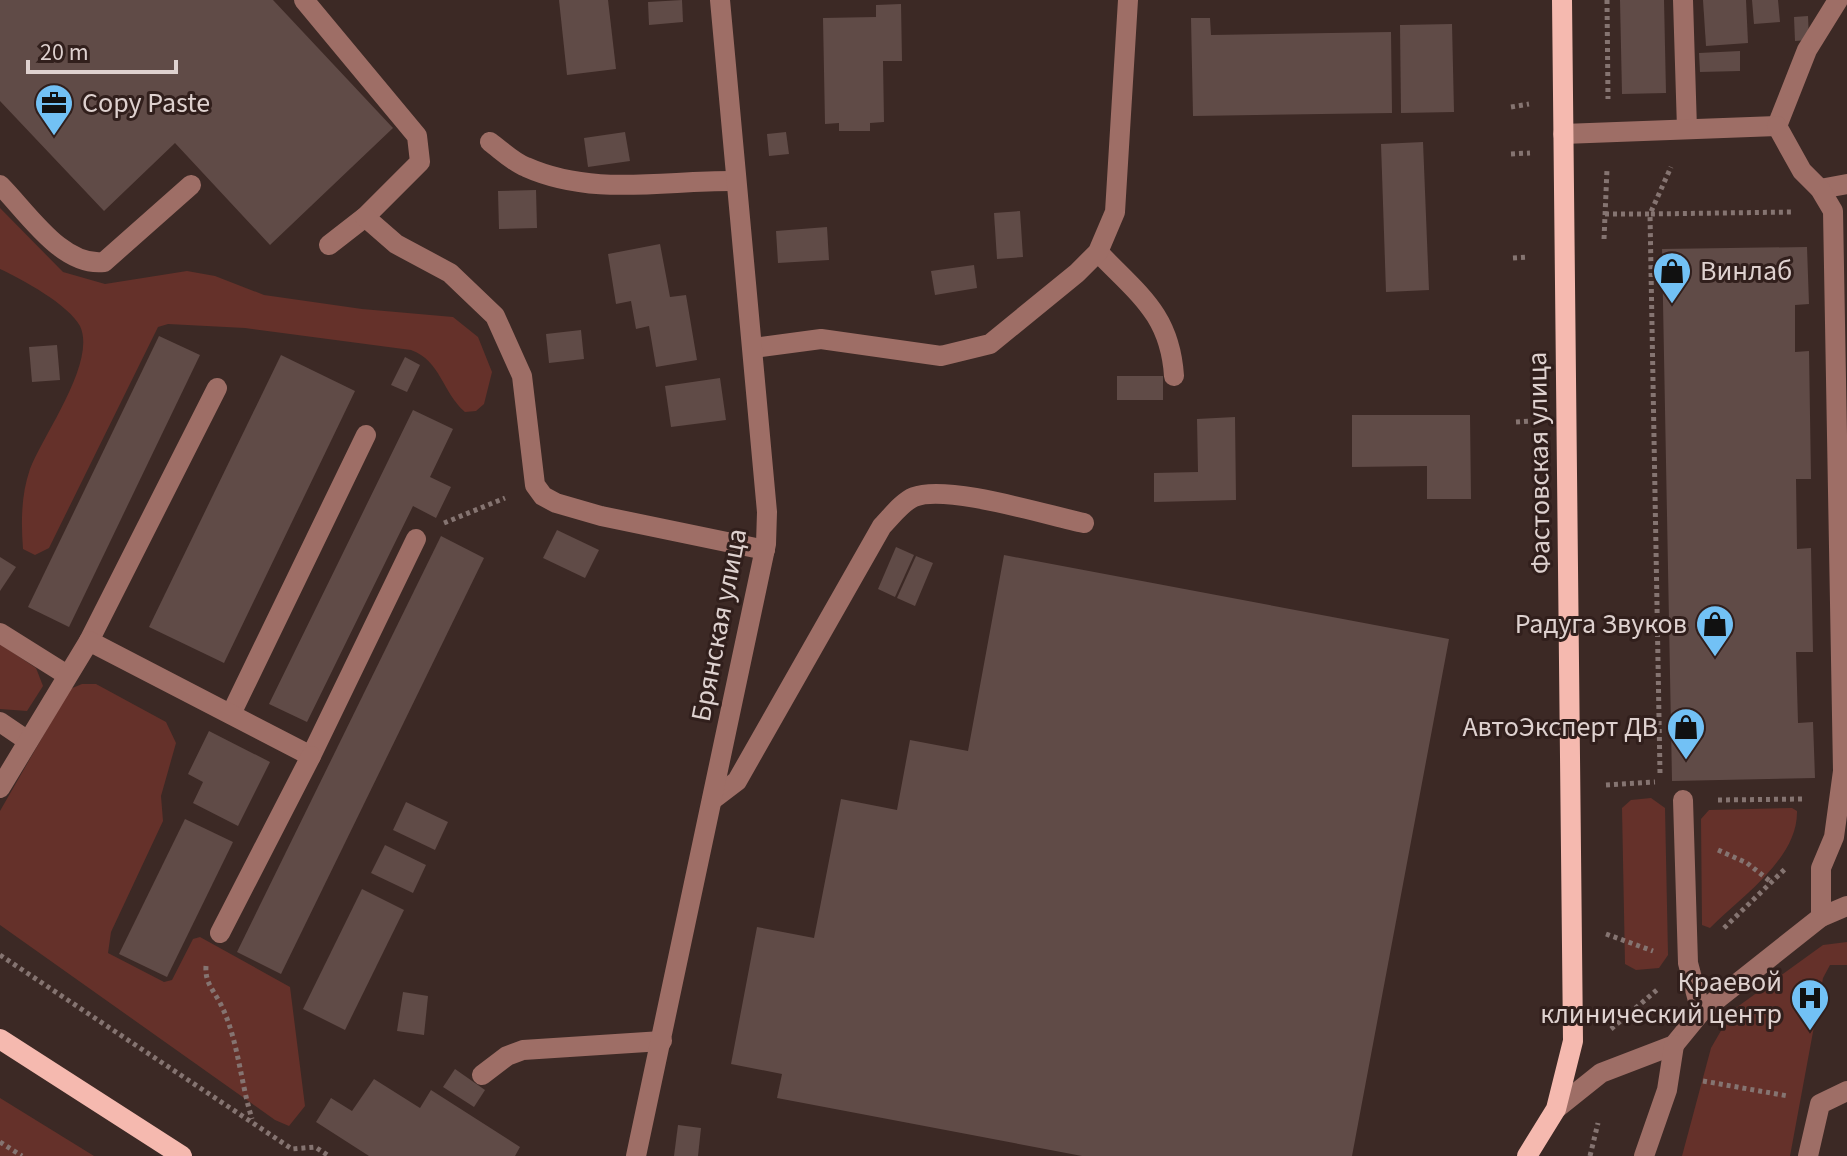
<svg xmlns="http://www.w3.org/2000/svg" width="1847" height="1156" font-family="'Source Sans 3',sans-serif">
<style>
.green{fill:#65312a}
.building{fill:#604b47}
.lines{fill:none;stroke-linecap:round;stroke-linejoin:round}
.path{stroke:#857471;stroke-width:5;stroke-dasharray:4 4;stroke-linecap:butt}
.minor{stroke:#9e6e66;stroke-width:20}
.major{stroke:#f5b9af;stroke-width:20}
.labels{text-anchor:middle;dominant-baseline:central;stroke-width:6;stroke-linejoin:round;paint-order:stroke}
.poi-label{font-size:28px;fill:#ded1cf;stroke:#311f1c;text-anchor:end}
.street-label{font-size:28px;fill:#ded1cf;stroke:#311f1c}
</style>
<rect width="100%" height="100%" fill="#3c2925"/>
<g class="green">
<path d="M0 208 63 272 105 284 187 271 215 276 264 295 362 309 453 317 478 337 492 372 484 404 476 411 465 412C442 392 441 361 411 350L245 328 168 324 158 327 49 548 35 555 23 549C21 522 21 495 30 469 43 435 97 362 80 326 69 305 22 279 0 269Z"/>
<path d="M0 644 36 668 43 686 27 711 0 709Z"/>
<path d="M82 684H96L166 722 176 743 161 796 163 821 111 932 108 953 164 982 172 980 193 939 200 937 290 987 305 1106 289 1126 275 1120 0 925V811L70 689Z"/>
<path d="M1651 798 1665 808 1668 955 1659 968 1636 970 1625 964 1622 808 1631 800Z"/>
<path d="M1792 808 1797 811C1798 859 1741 897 1710 928L1702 925 1701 819 1709 810Z"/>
<path d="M1847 942V965H1830L1823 978 1790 1156H1682L1711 1048 1733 1010 1823 945Z"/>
<path d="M0 1098 94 1156H0Z"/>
</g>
<g class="building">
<path d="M0 0H273L393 128 270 245 175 143 104 211 0 101Z"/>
<path d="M559 0H608L616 69 567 75Z"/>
<path d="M682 0 683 22 649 25 648 2Z"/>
<path d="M1620 0H1664L1666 93 1622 94Z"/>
<path d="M1703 0H1746L1748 43 1706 46Z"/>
<path d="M1752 0H1778L1780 22 1754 24Z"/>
<path d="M901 4 902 61H883L884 122 870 123V131H839V123L825 124 823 18 876 17V5Z"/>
<path d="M1808 16 1809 40 1795 41 1794 17Z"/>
<path d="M1191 18H1210L1211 35 1391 32 1392 113 1193 116Z"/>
<path d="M1452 24 1454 112 1401 113 1400 25Z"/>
<path d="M1740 51V71L1700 72 1699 53Z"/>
<path d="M625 132 630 161 588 167 584 138Z"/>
<path d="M786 132 789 154 769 156 767 134Z"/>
<path d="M1423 142 1429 290 1386 292 1381 144Z"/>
<path d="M536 190 537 228 499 229 498 191Z"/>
<path d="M1020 211 1023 257 997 259 994 213Z"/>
<path d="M827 227 829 260 778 263 776 231Z"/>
<path d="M660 244 670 297 686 295 697 360 656 367 649 326 636 329 631 301 616 304 608 254Z"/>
<path d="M1807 247 1809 304 1795 305V352L1809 351 1811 479H1796L1797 549 1811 548 1813 652H1796L1798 723 1813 722 1815 778 1672 781 1662 249Z"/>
<path d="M974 265 977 288 935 295 931 271Z"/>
<path d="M581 330 584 359 549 363 546 334Z"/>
<path d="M159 336 200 355 69 627 28 607Z"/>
<path d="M57 345 60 380 32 382 29 347Z"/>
<path d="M281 355 355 391 224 663 149 627Z"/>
<path d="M405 357 420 365 407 392 391 385Z"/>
<rect x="1117" y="376" width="46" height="24"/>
<path d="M720 378 726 420 671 427 665 386Z"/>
<path d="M413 410 453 429 430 477 451 487 436 518 413 506 307 722 269 704Z"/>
<path d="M1352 415H1470L1471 499H1427V466L1352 467Z"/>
<path d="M1235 417 1236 500 1154 502V473L1198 472 1197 419Z"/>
<path d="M557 530 599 550 585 578 543 558Z"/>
<path d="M441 536 484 558 281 974 237 952Z"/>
<path d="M896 547 914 555 895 597 878 589Z"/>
<path d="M1004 555 1449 639 1352 1156H1082L777 1098 782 1074 731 1064 757 927 814 938 841 799 897 810 910 740 968 751Z"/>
<path d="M916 556 933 563 915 606 897 598Z"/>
<path d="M0 557 16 567 0 591Z"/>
<path d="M209 731 270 762 238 826 193 803 203 782 188 774Z"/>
<path d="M406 802 448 822 435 850 393 830Z"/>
<path d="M185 819 233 842 167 977 119 954Z"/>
<path d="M385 845 426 865 413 893 371 873Z"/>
<path d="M362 889 404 910 345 1030 303 1009Z"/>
<path d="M403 992 428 996 424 1035 397 1031Z"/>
<path d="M455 1069 485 1090 474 1107 443 1087Z"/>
<path d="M374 1079 420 1108 431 1090 520 1147 515 1156H369L316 1122 331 1098 352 1111Z"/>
<path d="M678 1125 701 1128 698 1156H674Z"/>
</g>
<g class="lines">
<g class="path">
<path d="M1607 0 1608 99"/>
<path d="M1511 107 1529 104"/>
<path d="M1511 154 1530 153"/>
<path d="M1605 214H1650L1671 167"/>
<path d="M1604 239 1607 169"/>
<path d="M1513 258 1528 257"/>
<path d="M1516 422 1531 421"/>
<path d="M444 523 505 498"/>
<path d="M1660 773 1650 214 1792 212"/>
<path d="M1606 785 1655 782"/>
<path d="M1718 800 1804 799"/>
<path d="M1718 850 1747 863 1771 882"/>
<path d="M1724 928 1786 868"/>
<path d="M1606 934 1653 951"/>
<path d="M0 955 292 1149 315 1147 329 1156"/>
<path d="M206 966C205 981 211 987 219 1001 238 1036 240 1081 252 1119"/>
<path d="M1611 1029 1658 989"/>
<path d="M1703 1081 1788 1096"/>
<path d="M0 1142 22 1156"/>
<path d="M1590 1156 1598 1123"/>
</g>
<g class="minor">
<path d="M304 0 417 136 420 162 365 217 329 245"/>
<path d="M1683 0 1687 129"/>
<path d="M1777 126 1807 50 1838 0"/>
<path d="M1563 134 1777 126"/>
<path d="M490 142C501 150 513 162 526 167 593 197 665 180 736 181"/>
<path d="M0 185C28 213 62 267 104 262L191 185"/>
<path d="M1820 189 1847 184"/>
<path d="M365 217 396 244 450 273 495 316 522 376 535 485 543 496 556 503 601 516 765 550"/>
<path d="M1098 252C1138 294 1170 314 1174 376"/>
<path d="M753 348 821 339 941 356 990 344 1077 273 1098 252 1115 212 1128 0"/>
<path d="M0 633 67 675"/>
<path d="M89 641 217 388"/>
<path d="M231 714 366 435"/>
<path d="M0 722 28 741"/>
<path d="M0 788 89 641 311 756 416 539"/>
<path d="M712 800 737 781 882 526C891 517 902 502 914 497 947 484 1046 515 1084 523"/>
<path d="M1683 800 1688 963 1701 1012"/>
<path d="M1821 917 1847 906"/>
<path d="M220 933 311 756"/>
<path d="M482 1075 507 1056 523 1050 662 1041"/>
<path d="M1556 1109 1601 1073 1674 1045 1701 1012 1821 917V868L1834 837 1843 771 1833 211 1820 189 1802 171 1777 126"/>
<path d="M636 1156 766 544 767 512 720 0"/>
<path d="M1644 1156 1667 1090 1674 1045"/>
<path d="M1808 1156 1820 1104 1847 1091"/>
</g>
<g class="major">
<path d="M0 1039 182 1156"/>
<path d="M1527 1156 1556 1109 1573 1041 1562 0"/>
</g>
</g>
<defs>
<symbol id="office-pin" viewBox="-11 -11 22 30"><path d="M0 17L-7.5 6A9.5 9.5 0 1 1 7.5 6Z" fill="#72c1f5" stroke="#311f1c"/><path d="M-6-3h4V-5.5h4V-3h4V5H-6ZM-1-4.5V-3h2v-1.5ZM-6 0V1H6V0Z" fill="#111"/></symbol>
<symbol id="shop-pin" viewBox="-11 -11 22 30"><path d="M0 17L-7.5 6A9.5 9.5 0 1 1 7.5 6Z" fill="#72c1f5" stroke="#311f1c"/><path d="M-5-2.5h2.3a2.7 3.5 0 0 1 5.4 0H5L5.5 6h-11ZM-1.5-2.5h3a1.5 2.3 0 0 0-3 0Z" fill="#111"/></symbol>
<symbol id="hospital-pin" viewBox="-11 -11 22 30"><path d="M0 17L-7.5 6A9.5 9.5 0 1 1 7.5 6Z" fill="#72c1f5" stroke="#311f1c"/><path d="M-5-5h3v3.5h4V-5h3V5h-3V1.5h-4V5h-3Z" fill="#111"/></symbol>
</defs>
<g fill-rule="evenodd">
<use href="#office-pin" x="32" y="81" width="44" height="60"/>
<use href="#shop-pin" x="1650" y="249" width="44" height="60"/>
<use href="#shop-pin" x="1693" y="602" width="44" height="60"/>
<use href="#shop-pin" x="1664" y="705" width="44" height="60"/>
<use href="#hospital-pin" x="1788" y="976" width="44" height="60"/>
</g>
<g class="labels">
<g class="poi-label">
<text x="82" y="103" text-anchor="start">Copy Paste</text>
<text x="1700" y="271" text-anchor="start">Винлаб</text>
<text x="1687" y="624">Радуга Звуков</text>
<text x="1658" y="727">АвтоЭксперт ДВ</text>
<text x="1782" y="982">Краевой<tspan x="1782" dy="32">клинический центр</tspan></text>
</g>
<g class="street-label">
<text transform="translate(1539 463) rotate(-91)">Фастовская улица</text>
<text transform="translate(719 625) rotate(-79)">Брянская улица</text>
</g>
</g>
<path d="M28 60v12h148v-12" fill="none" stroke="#ded1cf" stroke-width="4"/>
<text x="40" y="60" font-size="24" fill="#ded1cf" stroke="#311f1c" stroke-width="6" paint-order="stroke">20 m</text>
</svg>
